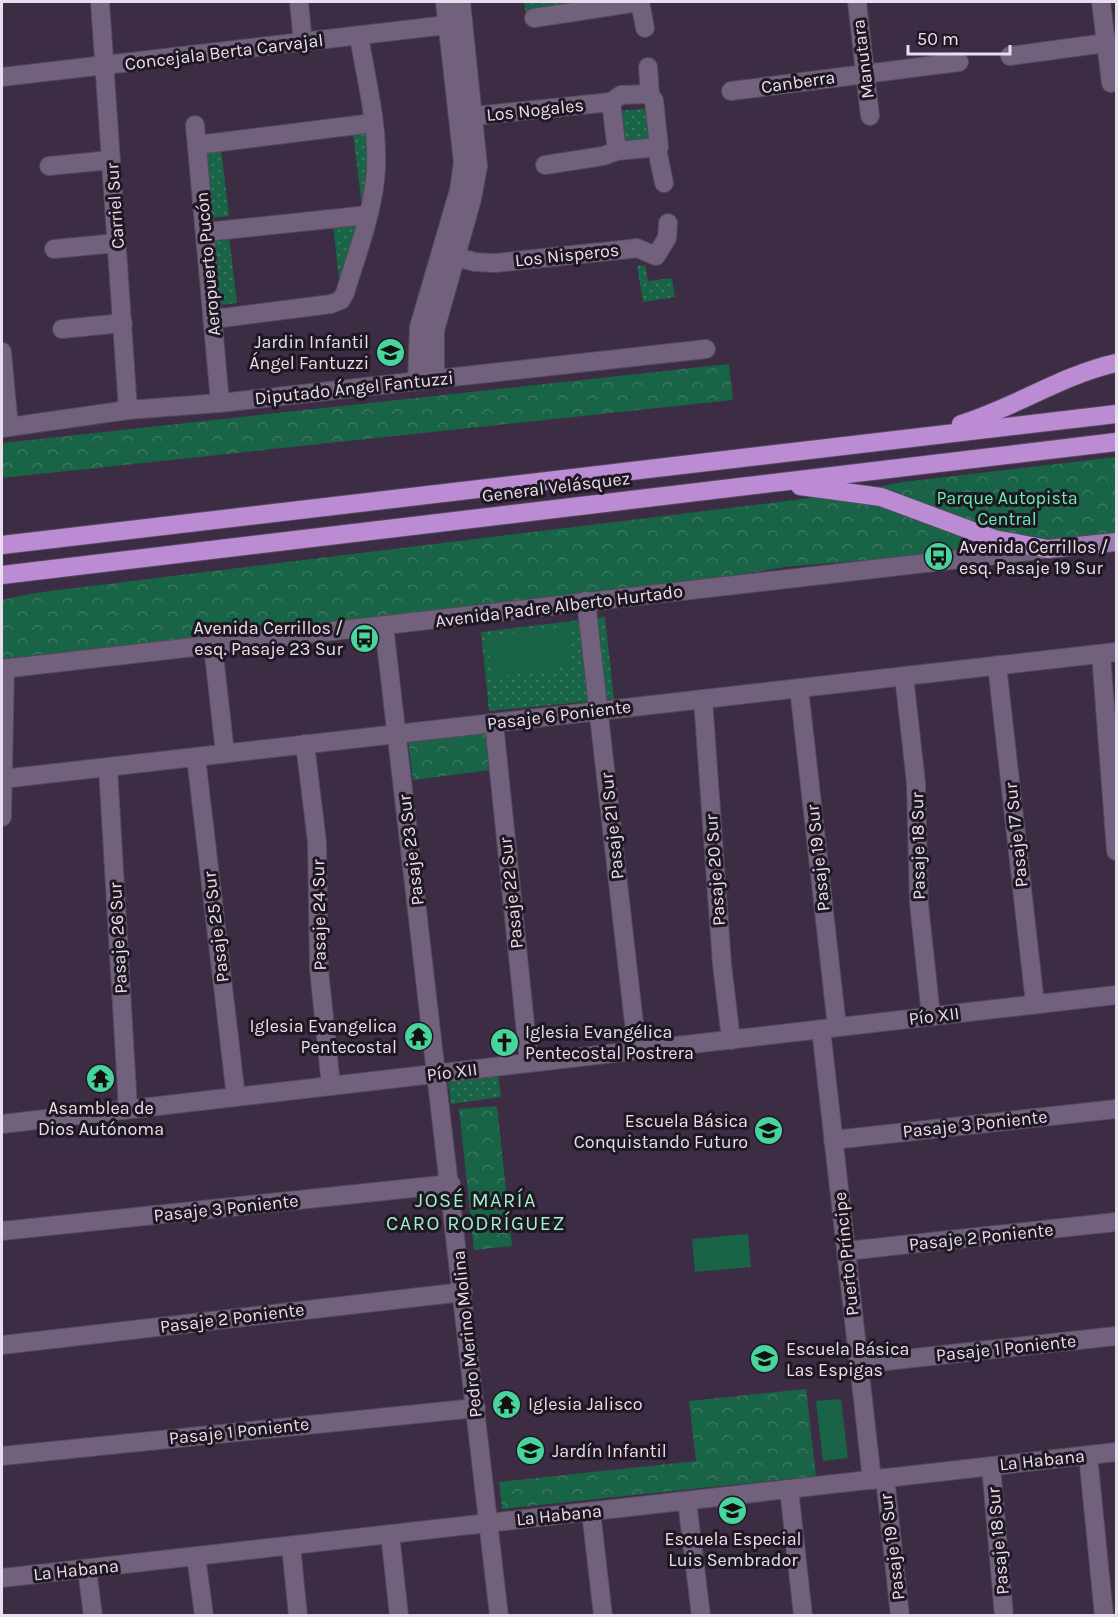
<svg xmlns="http://www.w3.org/2000/svg" width="1118" height="1617" font-family="Karla,sans-serif">
<style>
.grass{fill:url(#grass-dots)}
.park{fill:url(#park-crowns)}
.garden{fill:#196346}
.lines{fill:none;stroke-linecap:round;stroke-linejoin:round}
.minor-casing{stroke:#55495d;stroke-width:20}
.major-casing{stroke:#55495d;stroke-width:20}
.highway-casing{stroke:#55495d;stroke-width:20}
.minor{stroke:#72617c;stroke-width:18}
.major{stroke:#9e7bb1;stroke-width:18}
.highway{stroke:#bb8cd4;stroke-width:18}
.labels{text-anchor:middle;dominant-baseline:central;stroke-width:6;stroke-linejoin:round;paint-order:stroke}
.street-label{font-size:18px;fill:#e8deed;stroke:#1f1823}
.poi-label{font-size:18px;fill:#e8deed;stroke:#1f1823;text-anchor:start}
.park-label{font-size:18px;fill:#66efb6;stroke:#1f1823}
.neighbourhood-label{font-size:20px;letter-spacing:1.5px;fill:#9df2ca;stroke:#1f1823}
</style>
<defs>
<pattern id="grass-dots" width="8" height="8" patternUnits="userSpaceOnUse" patternTransform="scale(1.5)"><rect width="8" height="8" fill="#196346"/><path d="M2 2h.1M6 6h.1" fill="none" stroke="#3a7961" stroke-width="1.8" stroke-linecap="round"/></pattern>
<pattern id="park-crowns" width="20" height="18" patternUnits="userSpaceOnUse" patternTransform="scale(1.5)"><rect width="20" height="18" fill="#196346"/><path d="M2 6a3 3 0 1 1 6 0M12 15a3 3 0 1 1 6 0" fill="none" stroke="#3a7961"/></pattern>
</defs>
<rect width="100%" height="100%" fill="#3c2c44"/>
<g class="grass">
<path d="M524 2H593L526 15Z"/>
<path d="M650 108 654 145 623 148 619 111Z"/>
<path d="M369 132 373 167 362 206 353 134Z"/>
<path d="M221 149 229 216 212 218 204 151Z"/>
<path d="M360 223 340 287 333 226Z"/>
<path d="M229 236 237 303 220 305 212 238Z"/>
<path d="M645 265 648 281 672 278 675 297 643 302 637 266Z"/>
<path d="M605 617 614 699 489 711 481 632Z"/>
<path d="M498 1075 501 1097 451 1104 448 1082Z"/>
</g>
<g class="park">
<path d="M729 364 733 400 2 478V443Z"/>
<path d="M1116 457V535L1007 548 785 567 662 587 2 659V600L34 593 835 495 903 482Z"/>
<path d="M486 731 491 770 413 780 408 741Z"/>
<path d="M497 1106 512 1246 474 1250 459 1109Z"/>
<path d="M806 1389 816 1476 502 1509 499 1482 696 1461 689 1401Z"/>
</g>
<g class="garden">
<path d="M568 626 573 666 492 677 487 636Z"/>
<path d="M748 1234 751 1267 695 1272 692 1239Z"/>
<path d="M841 1399 848 1458 823 1461 816 1401Z"/>
</g>
<g class="lines">
<defs>
<g id="minor">
<path d="M100 2 128 410"/>
<path d="M299 2 303 43"/>
<path d="M603 2 606 7 638 2"/>
<path d="M640 2 645 28"/>
<path d="M857 2 870 116"/>
<path d="M1101 2 1111 83"/>
<path d="M534 18 606 7"/>
<path d="M1010 56 1106 43"/>
<path d="M648 67 650 95"/>
<path d="M2 77 447 25"/>
<path d="M731 91 959 62"/>
<path d="M464 117 611 102 621 95 647 94 654 100 659 147 617 151 611 102"/>
<path d="M195 125 220 403"/>
<path d="M197 145 373 123"/>
<path d="M657 149 664 183"/>
<path d="M545 165 603 156 617 151"/>
<path d="M49 166 111 160"/>
<path d="M206 232 368 215"/>
<path d="M54 249 117 243"/>
<path d="M446 254 475 262 495 263 630 249 637 248 656 256 667 238 668 223"/>
<path d="M214 319 331 304 341 300 345 293C357 253 374 210 376 168 378 124 366 79 359 36"/>
<path d="M62 329 123 323"/>
<path d="M2 352 9 427"/>
<path d="M435 379V330L472 199 478 166 461 2"/>
<path d="M417 381 419 327 459 190 463 163 445 2"/>
<path d="M2 428 128 410 220 403 706 349"/>
<path d="M586 601 637 1050"/>
<path d="M384 626 499 1616"/>
<path d="M213 646 225 753"/>
<path d="M1101 654 1116 851"/>
<path d="M997 665 1035 1004"/>
<path d="M2 669 1040 550"/>
<path d="M904 676 916 783 919 904 931 1016"/>
<path d="M799 688 837 1027"/>
<path d="M703 699 722 964 731 1040"/>
<path d="M494 723 529 1063"/>
<path d="M305 744 317 842 319 969 331 1086"/>
<path d="M196 757 236 1097"/>
<path d="M108 767 128 1109"/>
<path d="M2 779 1116 652"/>
<path d="M2 817 5 668"/>
<path d="M821 1029 872 1480"/>
<path d="M2 1124 1116 995"/>
<path d="M833 1140 1116 1109"/>
<path d="M2 1231 451 1184"/>
<path d="M846 1251 1116 1222"/>
<path d="M2 1345 463 1292"/>
<path d="M859 1364 1116 1336"/>
<path d="M1088 1455 1104 1616"/>
<path d="M2 1456 476 1408"/>
<path d="M991 1466 1004 1616"/>
<path d="M885 1478 900 1616"/>
<path d="M789 1489 803 1616"/>
<path d="M687 1501 701 1616"/>
<path d="M591 1512 603 1616"/>
<path d="M390 1534 399 1616"/>
<path d="M291 1546 298 1616"/>
<path d="M196 1556 204 1616"/>
<path d="M87 1569 93 1616"/>
<path d="M2 1578 1116 1452"/>
</g>
<path id="major" d="M1048 549 1116 542"/>
<g id="highway">
<path d="M961 424C1014 408 1062 375 1116 363"/>
<path d="M800 486 881 497 994 539 1048 549"/>
<path d="M2 545 1116 414"/>
<path d="M2 575 1116 442"/>
</g>
</defs>
<use href="#minor" class="minor-casing"/>
<use href="#major" class="major-casing"/>
<use href="#highway" class="highway-casing"/>
<use href="#minor" class="minor"/>
<use href="#major" class="major"/>
<use href="#highway" class="highway"/>
</g>
<defs>
<symbol id="school-disc" viewBox="-11 -11 22 22"><circle r="9.5" fill="#48d49d" stroke="#1f1823"/><path d="M0-5L7-2L0 1L-7-2ZM-4 1L0 2.5L4 1V4Q0 6-4 4Z" fill="#111"/></symbol>
<symbol id="bus-disc" viewBox="-11 -11 22 22"><circle r="9.5" fill="#48d49d" stroke="#1f1823"/><path d="M-5-6H5V4H4V6H2V4H-2V6H-4V4H-5ZM-3.5-4V0h7V-4ZM-3.5 1.2v1.5H-2V1.2ZM2 1.2v1.5H3.5V1.2Z" fill="#111"/></symbol>
<symbol id="temple-disc" viewBox="-11 -11 22 22"><circle r="9.5" fill="#48d49d" stroke="#1f1823"/><path d="M0-6L5-2H3V0L6.5 2.5H4V6H1.5V3h-3V6H-4V2.5H-6.5L-3 0V-2H-5Z" fill="#111"/></symbol>
<symbol id="church-disc" viewBox="-11 -11 22 22"><circle r="9.5" fill="#48d49d" stroke="#1f1823"/><path d="M-1.2-6h2.4v3.5h3.3v2.4h-3.3V6h-2.4V-.1h-3.3v-2.4h3.3Z" fill="#111"/></symbol>
</defs>
<g fill-rule="evenodd">
<use href="#school-disc" x="374" y="336" width="33" height="33"/>
<use href="#bus-disc" x="922" y="540" width="33" height="33"/>
<use href="#bus-disc" x="348" y="622" width="33" height="33"/>
<use href="#temple-disc" x="402" y="1020" width="33" height="33"/>
<use href="#church-disc" x="488" y="1026" width="33" height="33"/>
<use href="#temple-disc" x="84" y="1062" width="33" height="33"/>
<use href="#school-disc" x="752" y="1114" width="33" height="33"/>
<use href="#school-disc" x="748" y="1342" width="33" height="33"/>
<use href="#temple-disc" x="490" y="1388" width="33" height="33"/>
<use href="#school-disc" x="514" y="1434" width="33" height="33"/>
<use href="#school-disc" x="716" y="1494" width="33" height="33"/>
</g>
<g class="labels">
<g class="street-label">
<text transform="translate(224 52) rotate(-7)">Concejala Berta Carvajal</text>
<text transform="translate(863 59) rotate(-97)">Manutara</text>
<text transform="translate(798 82) rotate(-8)">Canberra</text>
<text transform="translate(535 110) rotate(-6)">Los Nogales</text>
<text transform="translate(115 206) rotate(-94)">Carriel Sur</text>
<text transform="translate(567 255) rotate(-6)">Los Nisperos</text>
<text transform="translate(208 264) rotate(-95)">Aeropuerto Pucón</text>
<text transform="translate(354 388) rotate(-6)">Diputado Ángel Fantuzzi</text>
<text transform="translate(556 487) rotate(-7)">General Velásquez</text>
<text transform="translate(559 606) rotate(-7)">Avenida Padre Alberto Hurtado</text>
<text transform="translate(559 715) rotate(-7)">Pasaje 6 Poniente</text>
<text transform="translate(612 826) rotate(-96)">Pasaje 21 Sur</text>
<text transform="translate(1016 835) rotate(-96)">Pasaje 17 Sur</text>
<text transform="translate(918 846) rotate(-91)">Pasaje 18 Sur</text>
<text transform="translate(411 850) rotate(-97)">Pasaje 23 Sur</text>
<text transform="translate(818 858) rotate(-96)">Pasaje 19 Sur</text>
<text transform="translate(715 870) rotate(-94)">Pasaje 20 Sur</text>
<text transform="translate(511 893) rotate(-96)">Pasaje 22 Sur</text>
<text transform="translate(319 915) rotate(-91)">Pasaje 24 Sur</text>
<text transform="translate(216 927) rotate(-97)">Pasaje 25 Sur</text>
<text transform="translate(118 938) rotate(-93)">Pasaje 26 Sur</text>
<text transform="translate(934 1016) rotate(-7)">Pío XII</text>
<text transform="translate(452 1072) rotate(-7)">Pío XII</text>
<text transform="translate(975 1124) rotate(-6)">Pasaje 3 Poniente</text>
<text transform="translate(226 1208) rotate(-6)">Pasaje 3 Poniente</text>
<text transform="translate(981 1237) rotate(-6)">Pasaje 2 Poniente</text>
<text transform="translate(846 1254) rotate(-96)">Puerto Príncipe</text>
<text transform="translate(232 1318) rotate(-7)">Pasaje 2 Poniente</text>
<text transform="translate(467 1334) rotate(-96)">Pedro Merino Molina</text>
<text transform="translate(1006 1348) rotate(-6)">Pasaje 1 Poniente</text>
<text transform="translate(239 1431) rotate(-6)">Pasaje 1 Poniente</text>
<text transform="translate(1042 1460) rotate(-6)">La Habana</text>
<text transform="translate(559 1515) rotate(-6)">La Habana</text>
<text transform="translate(998 1541) rotate(-95)">Pasaje 18 Sur</text>
<text transform="translate(892 1547) rotate(-97)">Pasaje 19 Sur</text>
<text transform="translate(76 1570) rotate(-6)">La Habana</text>
</g>
<g class="poi-label">
<text x="369" y="342" text-anchor="end">Jardin Infantil<tspan x="369" dy="21">Ángel Fantuzzi</tspan></text>
<text x="959" y="547">Avenida Cerrillos /<tspan x="959" dy="21">esq. Pasaje 19 Sur</tspan></text>
<text x="343" y="628" text-anchor="end">Avenida Cerrillos /<tspan x="343" dy="21">esq. Pasaje 23 Sur</tspan></text>
<text x="397" y="1026" text-anchor="end">Iglesia Evangelica<tspan x="397" dy="21">Pentecostal</tspan></text>
<text x="525" y="1032">Iglesia Evangélica<tspan x="525" dy="21">Pentecostal Postrera</tspan></text>
<text x="101" y="1108" text-anchor="middle">Asamblea de<tspan x="101" dy="21">Dios Autónoma</tspan></text>
<text x="748" y="1121" text-anchor="end">Escuela Básica<tspan x="748" dy="21">Conquistando Futuro</tspan></text>
<text x="786" y="1349">Escuela Básica<tspan x="786" dy="21">Las Espigas</tspan></text>
<text x="528" y="1404">Iglesia Jalisco</text>
<text x="552" y="1451">Jardín Infantil</text>
<text x="733" y="1539" text-anchor="middle">Escuela Especial<tspan x="733" dy="21">Luis Sembrador</tspan></text>
</g>
<g class="park-label">
<text x="1007" y="498">Parque Autopista<tspan x="1007" dy="21">Central</tspan></text>
</g>
<g class="neighbourhood-label">
<text x="476" y="1200">JOSÉ MARÍA<tspan x="476" dy="23">CARO RODRÍGUEZ</tspan></text>
</g>
</g>
<rect width="1118" height="1617" fill="none" stroke="#e8deed" stroke-width="6"/>
<path d="M908 45v9h102v-9" fill="none" stroke="#e8deed" stroke-width="3"/>
<text x="917" y="45" font-size="18" fill="#e8deed" stroke="#1f1823" stroke-width="4.5" paint-order="stroke">50 m</text>
</svg>
